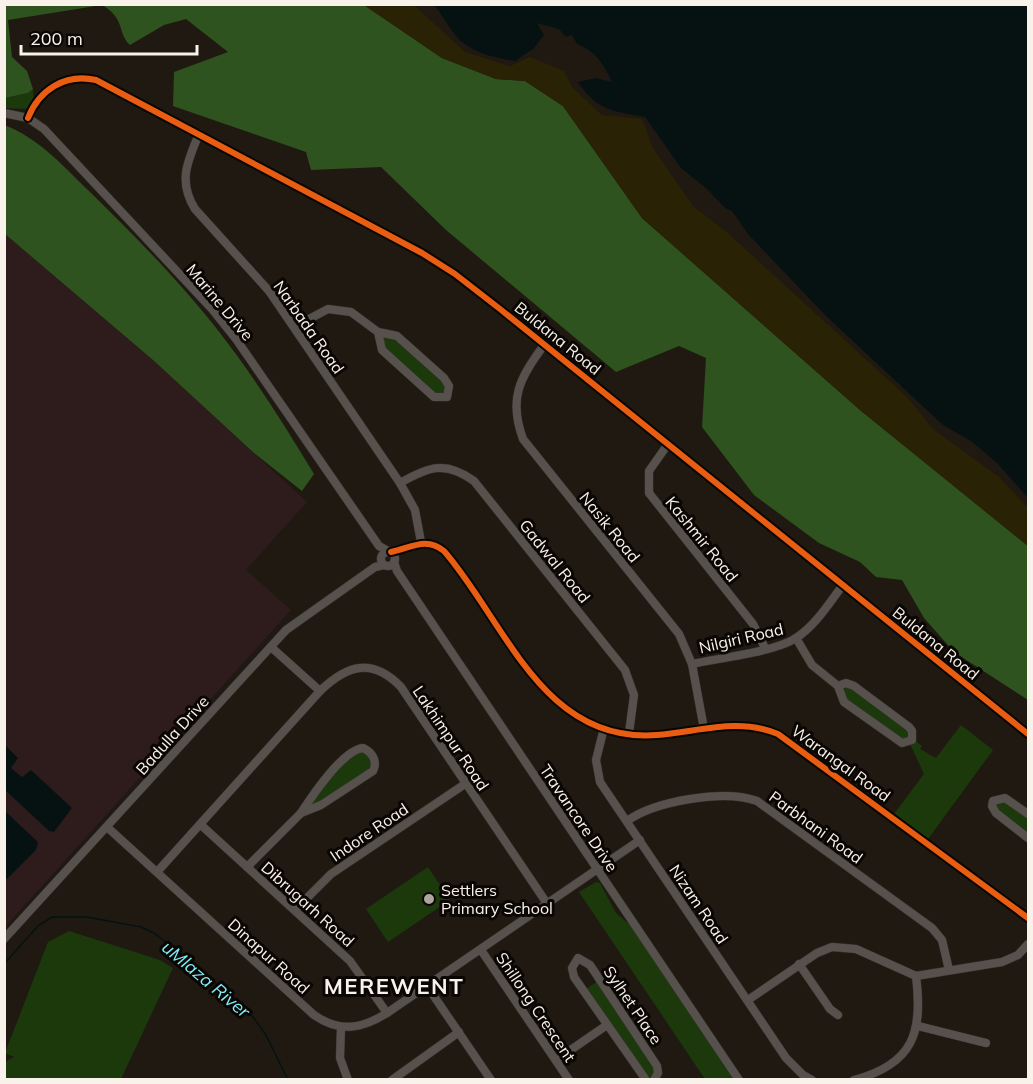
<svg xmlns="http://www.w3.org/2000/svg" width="1033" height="1084" font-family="Mulish,sans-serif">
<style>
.industrial{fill:#2e1c1c}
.green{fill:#1c390c}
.forest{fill:#2f531f}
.sand{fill:#292204}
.water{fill:#061212}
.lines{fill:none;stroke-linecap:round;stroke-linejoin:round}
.stream{stroke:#061212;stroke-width:1.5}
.minor-casing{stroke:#38332e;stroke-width:9}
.minor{stroke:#56514c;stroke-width:8}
.cycleway-casing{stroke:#0a0603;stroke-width:10}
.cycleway{stroke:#e95d12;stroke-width:6}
.poi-dot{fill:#ada69e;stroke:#0a0603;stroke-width:2}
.labels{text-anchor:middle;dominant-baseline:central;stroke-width:6;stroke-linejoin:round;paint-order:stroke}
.street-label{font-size:16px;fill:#f9f2ea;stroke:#0a0603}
.poi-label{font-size:16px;fill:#f9f2ea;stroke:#0a0603;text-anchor:start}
.water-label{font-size:18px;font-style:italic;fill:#7ff0f8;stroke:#0a0603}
.district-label{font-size:22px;font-weight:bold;letter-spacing:1.5px;fill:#f9f2ea;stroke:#0a0603}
</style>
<rect width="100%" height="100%" fill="#1f1912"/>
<path class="industrial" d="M5 234 153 360 307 502 246 570 291 610 5 927Z"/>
<g class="green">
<path d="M33 89 34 101 26 109 5 108V98L28 93Z"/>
<path d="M393 335 446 382 447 392 439 398 384 350 381 337Z"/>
<path d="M847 685 912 733 906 742 844 698 842 688Z"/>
<path d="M961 725 993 750 928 839 894 814 924 774 910 744 914 740 922 746 920 749 936 758Z"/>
<path d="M362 750 372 759 368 771 317 805 312 804 314 796 355 752Z"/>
<path d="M1002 798 1028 817V836L997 812 995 802Z"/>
<path d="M428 867 450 900 388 942 366 909Z"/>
<path d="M596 882 600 883 616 913 631 926 733 1079H705L579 892Z"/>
<path d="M69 931 160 960 173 968 121 1079H5V1062L14 1057 5 1053 48 942Z"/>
<path d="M598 981 655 1066 654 1076 648 1077 586 989Z"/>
</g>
<g class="forest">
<path d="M5 4 364 5 442 58 496 79 525 81 563 106 642 218 860 410 1028 546V700L954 652 924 618 902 580 876 577 860 562 819 543 754 495 702 427 706 358 679 346 616 372 446 230 381 167 311 170 306 152 173 106 174 72 228 52 186 19 164 25 130 45C117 33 126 19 102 5L8 20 12 57 27 71 33 89 28 93 5 98Z"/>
<path d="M4 125C39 138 64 167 90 192 133 234 184 286 220 333 255 378 285 426 314 474L302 491 254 453 153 360 5 234Z"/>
</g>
<path class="sand" d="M364 5H414L465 52 510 66 530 57 564 71 572 87 602 115 642 119 653 148 693 206 729 234 908 398 933 429 999 477 1028 508V546L860 410 642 218 563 106 525 81 496 79 442 58Z"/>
<g class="water">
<path d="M434 5H1028V498L997 463 971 441 943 425 824 314 748 234 732 211 725 208 706 188 681 168 645 117C613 111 597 111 578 82L596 78 612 82C604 65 596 51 577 44L572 35 566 37 559 29 537 23 544 35 533 49 515 61C491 57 467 52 453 32 446 23 441 13 434 5Z"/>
<path d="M5 745 18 758 11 768 22 777 31 770 72 808 54 832 49 831 5 790Z"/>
<path d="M4 810 38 842 36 850 7 879H4Z"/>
</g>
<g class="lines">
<path class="stream" d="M4 964 38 926 52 917H87L141 927 154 933 189 960 253 1017 266 1035 288 1080"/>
<defs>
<g id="minor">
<path d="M4 113 28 118 44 129 212 309 236 339 379 546 388 551"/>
<path d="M28 118C39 90 65 73 96 80L422 253 455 274 500 309 1028 734"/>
<path d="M199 134C187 162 178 182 195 209L269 291 400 483 415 510 421 542"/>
<path d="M294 327 328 309 351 312 378 332 397 336 444 378 449 386 447 397H434L382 350 378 332"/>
<path d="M544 345C520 378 508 398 523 439L679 634 692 664 704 729"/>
<path d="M668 444 649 471V493L753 624 765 648"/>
<path d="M400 483C428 467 445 460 474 481L625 670 634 695 629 733"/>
<circle cx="388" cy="559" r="7"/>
<path d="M391 552C411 548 426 536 444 551 505 621 542 744 657 735 698 732 737 717 778 734L1028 918"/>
<path d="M394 562 397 571 739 1080"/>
<path d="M796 638 812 665 838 686 844 702 902 743 912 740V731L909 727 854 686 846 683 838 686"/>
<path d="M271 647 320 691"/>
<path d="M692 664C719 658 775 652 796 638 816 625 829 603 843 585"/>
<path d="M604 728 596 760 600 782 786 1058 803 1075 812 1080"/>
<path d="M363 748C372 752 378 761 373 771L321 805 301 813C312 796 343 750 363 748Z"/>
<path d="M1028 814 1005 798 993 801 992 806 996 813 1028 838"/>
<path d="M627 821C655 801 724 789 757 801L932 928 942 940 949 970"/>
<path d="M201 825 350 961 387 1013"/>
<path d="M107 827 314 1015C340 1033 362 1029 387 1013L640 840"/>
<path d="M247 867 301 813"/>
<path d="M157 872 320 691C347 665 372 657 401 687L548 905"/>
<path d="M295 910 331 874 465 784"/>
<path d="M4 939 286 630 375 567 384 565"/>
<path d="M481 950 569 1080"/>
<path d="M799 964 830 1009 838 1015"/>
<path d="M427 986 491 1080"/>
<path d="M748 1000 817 953 832 947 856 949 916 976 1002 962 1018 955 1028 944"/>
<path d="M918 1026 986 1043"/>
<path d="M341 1027 340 1058 348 1080"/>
<path d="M556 1060 607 1025"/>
<path d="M392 1080 459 1032"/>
<path d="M646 1080 574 977 572 968 578 958 590 965 657 1066 658 1073 654 1080"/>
<path d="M854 1080C914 1064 923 1032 916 976"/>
</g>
</defs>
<use href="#minor" class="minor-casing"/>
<use href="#minor" class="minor"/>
<defs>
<g id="cycleway">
<path d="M28 118C39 90 65 73 96 80L422 253 455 274 500 309 1028 734"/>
<path d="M391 552C411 548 426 536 444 551 505 621 542 744 657 735 698 732 737 717 778 734L1028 918"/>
</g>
</defs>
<use href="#cycleway" class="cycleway-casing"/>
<use href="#cycleway" class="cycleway"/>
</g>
<circle class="poi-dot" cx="429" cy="899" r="6"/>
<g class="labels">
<g class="street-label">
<text transform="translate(220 302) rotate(50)">Marine Drive</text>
<text transform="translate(309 327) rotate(55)">Narbada Road</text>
<text transform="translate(558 338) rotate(39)">Buldana Road</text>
<text transform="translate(610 527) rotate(51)">Nasik Road</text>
<text transform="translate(702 539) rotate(51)">Kashmir Road</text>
<text transform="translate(555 561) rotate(51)">Gadwal Road</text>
<text transform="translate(741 638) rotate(-13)">Nilgiri Road</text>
<text transform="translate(936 643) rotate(39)">Buldana Road</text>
<text transform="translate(172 735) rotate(-48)">Badulla Drive</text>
<text transform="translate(451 738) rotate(56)">Lakhimpur Road</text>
<text transform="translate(841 763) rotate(36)">Warangal Road</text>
<text transform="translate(579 818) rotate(56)">Travancore Drive</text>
<text transform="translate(816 827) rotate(36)">Parbhani Road</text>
<text transform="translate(369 832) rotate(-34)">Indore Road</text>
<text transform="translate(308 904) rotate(42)">Dibrugarh Road</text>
<text transform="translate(699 904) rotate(56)">Nizam Road</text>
<text transform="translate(269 956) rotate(42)">Dinapur Road</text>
<text transform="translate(633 1005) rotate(56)">Sylhet Place</text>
<text transform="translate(536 1007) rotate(56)">Shillong Crescent</text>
</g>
<g class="poi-label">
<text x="441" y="890">Settlers<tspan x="441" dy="18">Primary School</tspan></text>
</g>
<g class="water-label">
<text transform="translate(206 979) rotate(40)">uMlaza River</text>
</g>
<g class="district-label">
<text x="394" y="986">MEREWENT</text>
</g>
</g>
<rect width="1033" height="1084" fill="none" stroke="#f9f2ea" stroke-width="12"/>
<path d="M21 45v9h176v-9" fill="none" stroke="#f9f2ea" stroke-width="3"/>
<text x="30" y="45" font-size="18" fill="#f9f2ea" stroke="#0a0603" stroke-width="4.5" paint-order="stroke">200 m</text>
</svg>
